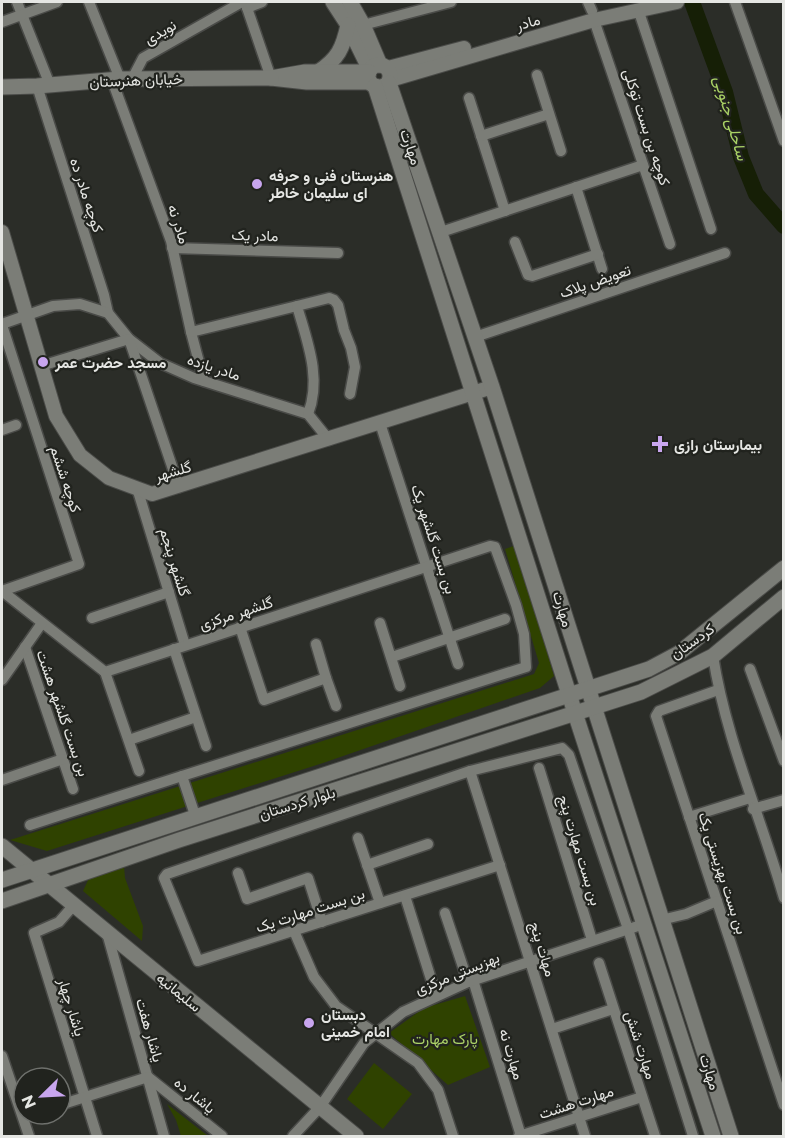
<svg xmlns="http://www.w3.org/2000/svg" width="785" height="1138" font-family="Montserrat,Vazirmatn,sans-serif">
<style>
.green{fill:#2f4200}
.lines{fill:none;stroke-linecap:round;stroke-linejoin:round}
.river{stroke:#161f06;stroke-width:16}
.minor-casing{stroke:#4a4b48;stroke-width:13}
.tertiary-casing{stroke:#4a4b48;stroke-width:16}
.secondary-casing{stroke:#4a4b48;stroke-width:17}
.minor{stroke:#7b7d77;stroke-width:10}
.tertiary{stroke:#7b7d77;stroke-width:14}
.secondary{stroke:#7b7d77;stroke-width:15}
.poi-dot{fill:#c8a5ee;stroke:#21231e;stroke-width:2}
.labels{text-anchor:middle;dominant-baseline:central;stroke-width:4.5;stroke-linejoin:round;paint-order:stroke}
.street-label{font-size:15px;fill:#e5e6e3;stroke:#21231e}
.poi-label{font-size:15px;font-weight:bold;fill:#e5e6e3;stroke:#21231e;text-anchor:start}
.park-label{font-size:15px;fill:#acd368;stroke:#21231e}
.water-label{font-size:16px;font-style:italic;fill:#a9d165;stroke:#21231e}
</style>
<rect width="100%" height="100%" fill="#2b2d28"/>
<g class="green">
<path d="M516 545 554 676 540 688 323 763 47 851 10 840 534 674 539 663 505 549Z"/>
<path d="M124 866 125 878 143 926 142 941 83 891 89 878Z"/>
<path d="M465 996 490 1067 448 1085 389 1033 424 1008Z"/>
<path d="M374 1063 412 1094 383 1129 347 1099Z"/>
<path d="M167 1104 208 1136H181L176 1120Z"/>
</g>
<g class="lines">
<path class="river" d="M692 2 725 92 741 157 756 194 784 226"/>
<defs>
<g id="minor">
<path d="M17 2 50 85"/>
<path d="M89 2 120 79"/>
<path d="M245 2 271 78"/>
<path d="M588 2 592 11"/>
<path d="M735 2 784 141"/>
<path d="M247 8 262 2"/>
<path d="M638 9 711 229"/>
<path d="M594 20 670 244"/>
<path d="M2 22 57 2"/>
<path d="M363 25 451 2"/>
<path d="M537 75 561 151"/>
<path d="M132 79 143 58 242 2"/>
<path d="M112 80 171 241 191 332 204 381"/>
<path d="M37 86 104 295 108 313"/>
<path d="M469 98 505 211"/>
<path d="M481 136 549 114"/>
<path d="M576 187 602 269"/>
<path d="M441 232 643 165"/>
<path d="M515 242 528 275 532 276 598 254"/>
<path d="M172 248 338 253"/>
<path d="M2 324 53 306 80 304 108 313 129 339 160 363 194 378 308 414 329 440"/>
<path d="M2 325 79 564 2 591"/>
<path d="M191 332 297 306"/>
<path d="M475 337 725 253"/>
<path d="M41 366 129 339 179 487"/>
<path d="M308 414C322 378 307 341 297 306L329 298 334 300 338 305 344 330 351 348 355 367 350 394"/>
<path d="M380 423 458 664"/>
<path d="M2 430 16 425"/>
<path d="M137 488 185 645"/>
<path d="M2 591 105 672 490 546 495 547 516 605 524 634 526 667 182 776 195 815"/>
<path d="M92 618 169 592"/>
<path d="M380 623 400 686"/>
<path d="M240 627 264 700 326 678 336 706"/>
<path d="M316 644 326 678"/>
<path d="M25 647 73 789"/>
<path d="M174 649 206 746"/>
<path d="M713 656C726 740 761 817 784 898"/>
<path d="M392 657 505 619"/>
<path d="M750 669 784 761"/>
<path d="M105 672 139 771"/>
<path d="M2 680 42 623"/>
<path d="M718 690 659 711 656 716 784 1105"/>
<path d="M129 740 196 717"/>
<path d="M539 768 592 940"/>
<path d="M470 771 585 1136"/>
<path d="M2 780 63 759"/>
<path d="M753 809 784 800"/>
<path d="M689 817 750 798"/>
<path d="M30 825 182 776"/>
<path d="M358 838 380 903"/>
<path d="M367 865 428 844"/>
<path d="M500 865 198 961 164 878 167 874 470 771 562 748 569 755 628 929 693 1136"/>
<path d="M238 873 247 899 308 878 322 922"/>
<path d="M405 896 436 995"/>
<path d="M73 906 59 922 34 933 97 1136"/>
<path d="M445 913 468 982"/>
<path d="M661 920 686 914 717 901"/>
<path d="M294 931 314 977 336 1006 418 1063 438 1090 453 1136"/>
<path d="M107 933 164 1136"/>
<path d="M599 963 655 1136"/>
<path d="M473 980 521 1136"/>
<path d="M552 1029 613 1009"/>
<path d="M2 1056 29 1136"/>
<path d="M60 1105 148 1077 222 1136"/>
<path d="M293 1136 320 1107 364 1043 403 1012 468 982 644 924"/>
<path d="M519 1136 642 1097"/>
</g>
<g id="tertiary">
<path d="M388 68 464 48"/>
<path d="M390 80 594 20 677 2"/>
<path d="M2 232 56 416 80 455 109 478 152 494 492 387"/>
</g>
<g id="secondary">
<path d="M333 2 348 25 370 70"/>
<path d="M350 2 363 25 380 65"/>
<circle cx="379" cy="76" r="11"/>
<path d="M318 72C338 59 343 48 348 25"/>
<path d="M369 72H305L271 78 307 82H370"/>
<path d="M389 83 492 387 731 1136"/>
<path d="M375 86 575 713 713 1136"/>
<path d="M2 87 37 86 120 79 271 78"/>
<path d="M2 846 356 1136"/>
<path d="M2 880 649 669 679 653 784 568"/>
<path d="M2 901 179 840 641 692 713 656 784 597"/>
</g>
</defs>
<use href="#minor" class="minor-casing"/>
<use href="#tertiary" class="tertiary-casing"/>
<use href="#secondary" class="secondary-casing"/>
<use href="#minor" class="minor"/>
<use href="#tertiary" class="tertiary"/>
<use href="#secondary" class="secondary"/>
</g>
<g class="poi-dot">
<circle cx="257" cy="184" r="6"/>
<circle cx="43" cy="362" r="6"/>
<path d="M657 435h6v6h6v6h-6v6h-6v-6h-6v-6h6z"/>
<circle cx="309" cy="1023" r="6"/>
</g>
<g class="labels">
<g class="street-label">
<text transform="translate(528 22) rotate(-16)">مادر</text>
<text transform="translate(160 32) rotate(-30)">نویدی</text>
<text transform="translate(136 80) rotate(-2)">خیابان هنرستان</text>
<text transform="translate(647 127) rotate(72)">کوچه بن بست توکلی</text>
<text transform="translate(411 147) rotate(71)">مهارت</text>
<text transform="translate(87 195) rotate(72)">کوچه مادر ده</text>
<text transform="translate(179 224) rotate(72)">مادر نه</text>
<text transform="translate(255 235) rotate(2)">مادر یک</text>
<text transform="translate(595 281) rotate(-19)">تعویض پلاک</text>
<text transform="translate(214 367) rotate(18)">مادر یازده</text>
<text transform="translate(173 471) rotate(-16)">گلشهر</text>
<text transform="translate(66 479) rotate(72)">کوچه ششم</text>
<text transform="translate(434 539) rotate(72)">بن بست گلشهر یک</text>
<text transform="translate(175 562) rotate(73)">گلشهر پنجم</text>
<text transform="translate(563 609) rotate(73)">مهارت</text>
<text transform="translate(236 613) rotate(-18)">گلشهر مرکزی</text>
<text transform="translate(692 641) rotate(-35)">کردستان</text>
<text transform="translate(63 713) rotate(71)">بن بست گلشهر هشت</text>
<text transform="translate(297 803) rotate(-17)">بلوار کردستان</text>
<text transform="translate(580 850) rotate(73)">بن بست مهارت پنج</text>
<text transform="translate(723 873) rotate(72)">بن بست بهزیستی یک</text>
<text transform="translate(310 910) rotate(-18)">بن بست مهارت یک</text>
<text transform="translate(543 949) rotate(73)">مهات پنج</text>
<text transform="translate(457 973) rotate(-22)">بهزیستی مرکزی</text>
<text transform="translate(179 992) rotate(39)">سلیمانیه</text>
<text transform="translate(72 1007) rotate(73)">یاشار چهار</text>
<text transform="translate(150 1030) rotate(74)">یاشار هفت</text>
<text transform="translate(641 1045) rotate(72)">مهارت شش</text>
<text transform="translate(512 1054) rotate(73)">مهارت نه</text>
<text transform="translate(710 1072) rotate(72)">مهارت</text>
<text transform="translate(195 1095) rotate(39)">یاشار ده</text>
<text transform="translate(576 1102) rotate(-18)">مهارت هشت</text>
</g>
<g class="poi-label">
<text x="269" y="175">هنرستان فنی و حرفه<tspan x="269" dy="17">ای سلیمان خاطر</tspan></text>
<text x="55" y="362">مسجد حضرت عمر</text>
<text x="674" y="444">بیمارستان رازی</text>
<text x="321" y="1014">دبستان<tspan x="321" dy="17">امام خمینی</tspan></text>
</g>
<g class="park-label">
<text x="445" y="1038">پارک مهارت</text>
</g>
<g class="water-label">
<text transform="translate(731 118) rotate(74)">ساحلی جنوبی</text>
</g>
</g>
<rect width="785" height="1138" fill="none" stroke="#e5e6e3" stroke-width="6"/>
<g transform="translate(42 1096) rotate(246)"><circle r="28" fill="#21231e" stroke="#6f716d" stroke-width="1.5"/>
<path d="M0-4.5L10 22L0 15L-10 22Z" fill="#c8a5ee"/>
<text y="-9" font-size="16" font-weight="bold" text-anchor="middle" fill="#e5e6e3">N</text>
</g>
</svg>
